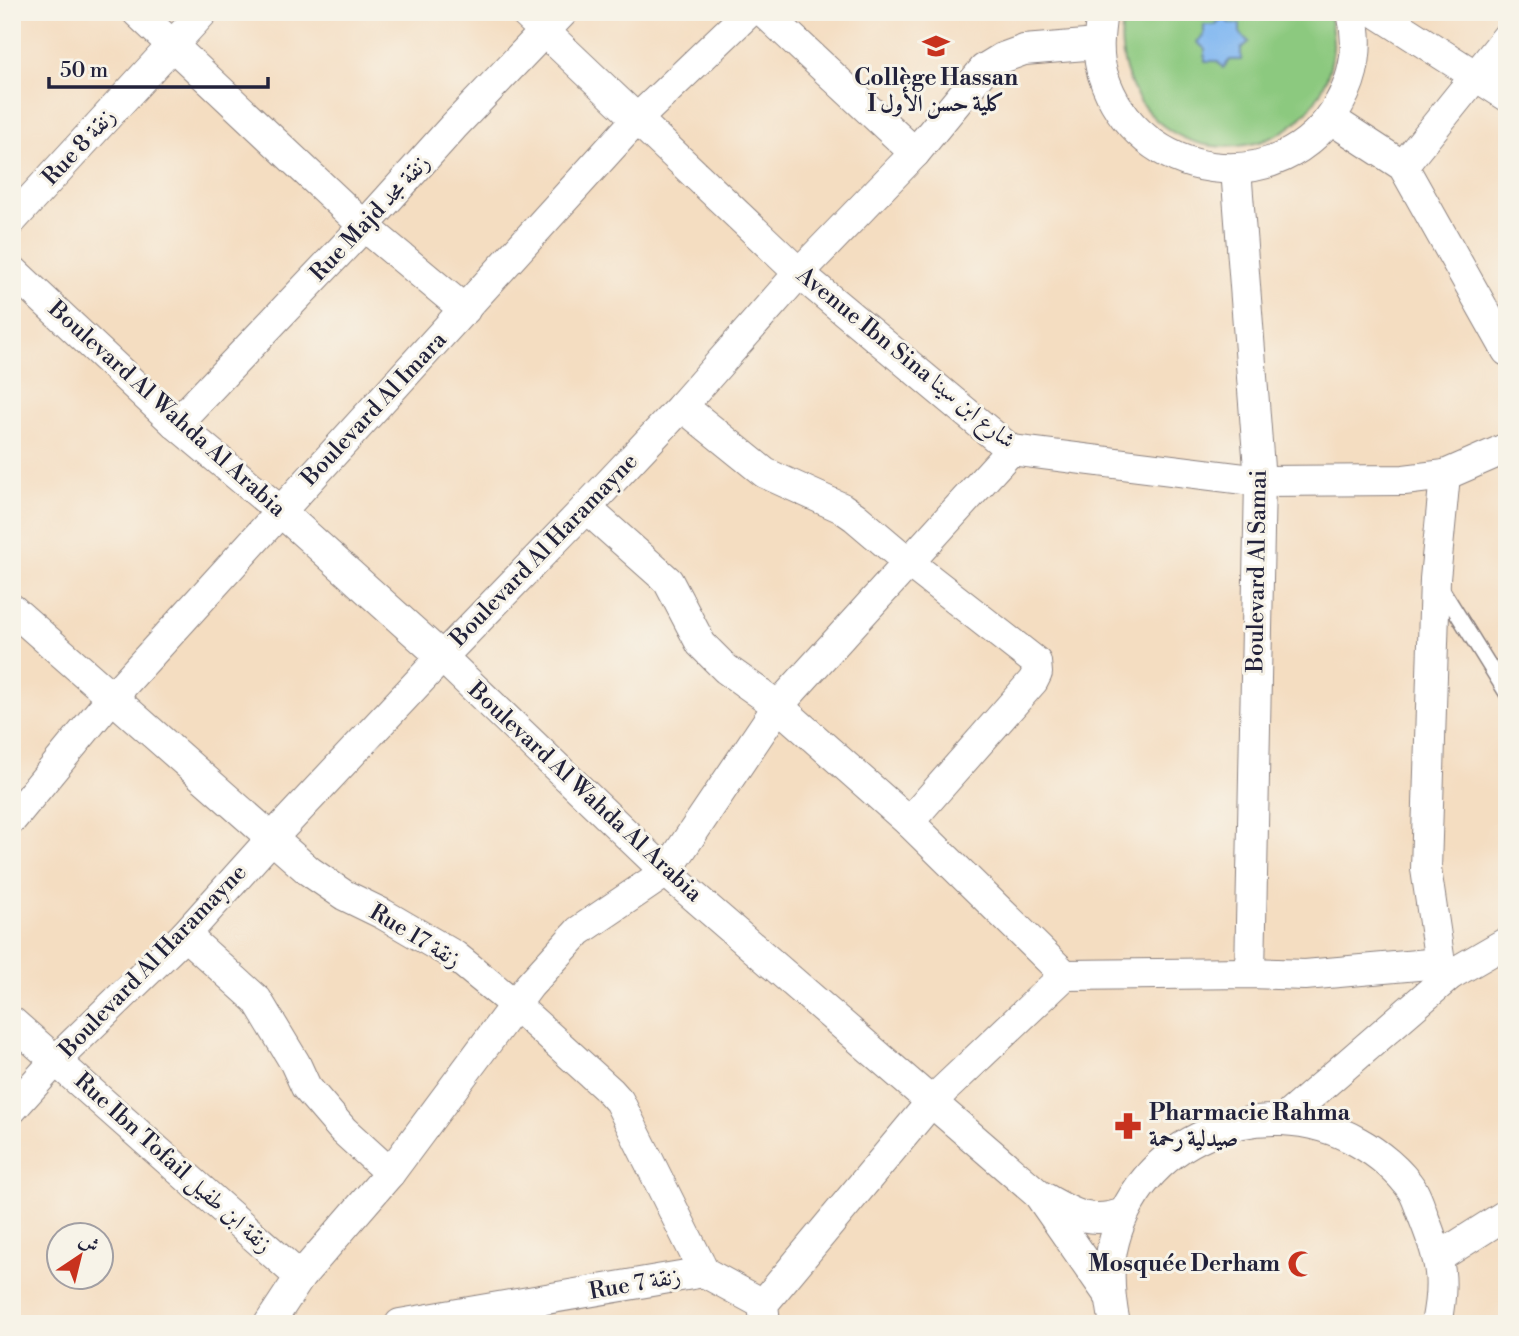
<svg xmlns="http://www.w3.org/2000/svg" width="1519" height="1336" font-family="'Libre Bodoni',Amiri,serif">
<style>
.green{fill:#8cc97f;stroke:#57765d;stroke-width:2}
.water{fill:#82b8f1;stroke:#526d96;stroke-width:2}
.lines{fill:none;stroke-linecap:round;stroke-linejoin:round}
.service-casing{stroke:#8b807e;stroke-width:17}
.minor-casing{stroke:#8b807e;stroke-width:32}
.service{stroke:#fff;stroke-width:14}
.minor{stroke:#fff;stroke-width:30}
.labels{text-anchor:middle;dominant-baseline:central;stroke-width:6;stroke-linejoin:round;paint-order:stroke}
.poi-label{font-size:23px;font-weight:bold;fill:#22223b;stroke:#f7f3e8}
.street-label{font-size:23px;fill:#22223b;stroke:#f7f3e8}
</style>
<rect width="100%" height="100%" fill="#f7f3e8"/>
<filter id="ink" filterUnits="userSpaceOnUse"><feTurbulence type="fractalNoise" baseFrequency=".0143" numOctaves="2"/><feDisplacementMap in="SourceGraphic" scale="14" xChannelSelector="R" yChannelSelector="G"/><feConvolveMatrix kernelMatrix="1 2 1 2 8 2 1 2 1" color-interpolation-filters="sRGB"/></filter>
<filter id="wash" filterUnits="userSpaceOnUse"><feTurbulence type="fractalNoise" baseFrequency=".00686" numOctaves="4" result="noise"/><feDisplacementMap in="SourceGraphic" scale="28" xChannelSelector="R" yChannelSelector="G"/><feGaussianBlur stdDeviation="1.57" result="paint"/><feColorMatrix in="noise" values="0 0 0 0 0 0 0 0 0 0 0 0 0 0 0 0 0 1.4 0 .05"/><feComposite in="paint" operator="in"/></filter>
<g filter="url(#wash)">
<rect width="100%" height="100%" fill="#f4ddc1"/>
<path class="green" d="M1126 12H1329C1331 24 1334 38 1333 49 1322 167 1159 183 1126 70 1121 52 1119 30 1126 12Z"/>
<path class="water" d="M1223 17 1230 24H1240V34L1249 42 1241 49V60H1230L1223 68 1217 61H1205V49L1197 42 1204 35V25H1215Z"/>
</g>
<g filter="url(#ink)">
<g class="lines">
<defs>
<path id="service" d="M1440 586 1507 694"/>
<g id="minor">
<path d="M137 12 364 226 465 310"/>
<path d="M524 12 799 273 1011 450 1260 481 1404 480 1445 475 1507 448"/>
<path d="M764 12 915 153"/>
<path d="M1102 12C1099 33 1096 54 1103 75 1137 182 1282 204 1339 104 1355 76 1360 44 1352 12"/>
<path d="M1376 12 1507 96"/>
<path d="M1331 119 1403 166 1507 351"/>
<path d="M1403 166 1507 37"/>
<path d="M1236 169 1260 481 1250 973"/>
<path d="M12 220 203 12"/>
<path d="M12 270 176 424 280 511 442 657 666 872 1039 1195C1071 1212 1087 1226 1124 1213"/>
<path d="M682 406 765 473 842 508 855 517 908 562 1036 662 1037 673 1033 681 909 822"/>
<path d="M176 424 364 226 453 127 563 12"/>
<path d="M1445 475 1435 579 1426 869 1440 963 1450 975"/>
<path d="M586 508 668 581 701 644 726 669 778 706 909 822 1065 975"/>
<path d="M12 609 309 871 344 895 383 914 455 956 515 1005 610 1091 619 1101 704 1272 763 1304"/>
<path d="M12 819 113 696 637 119 749 12"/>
<path d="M185 935 257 1000 295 1063 306 1087 343 1130 390 1173"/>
<path d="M12 1022 300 1277"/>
<path d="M12 1109 57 1059 185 935 272 838 442 657 586 508 682 406 799 273 915 153 984 69 1002 58 1024 50 1098 44"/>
<path d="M1284 1119 1450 975 1507 942"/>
<path d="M1041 1198 1108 1294"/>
<path d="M1439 1257 1507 1214"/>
<path d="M765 1323 763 1304 932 1101 1065 975 1250 973 1305 975 1440 963"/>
<path d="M269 1324 300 1277 390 1173 529 986 579 931 666 872 778 706 1011 450"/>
<path d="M400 1324 704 1272"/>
<path d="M1115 1324C1110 1299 1107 1275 1112 1250 1135 1139 1261 1087 1358 1142 1378 1153 1400 1171 1413 1191 1418 1200 1421 1211 1425 1221 1441 1262 1445 1280 1436 1324"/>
</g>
</defs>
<use href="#service" class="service-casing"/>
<use href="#minor" class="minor-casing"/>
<use href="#service" class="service"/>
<use href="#minor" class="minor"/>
</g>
</g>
<defs>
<symbol id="school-bare" viewBox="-9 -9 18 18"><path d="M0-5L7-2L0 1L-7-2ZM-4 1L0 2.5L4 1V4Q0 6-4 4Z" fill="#c8321e" stroke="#f7f3e8" stroke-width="2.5" paint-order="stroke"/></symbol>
<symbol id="pharmacy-bare" viewBox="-9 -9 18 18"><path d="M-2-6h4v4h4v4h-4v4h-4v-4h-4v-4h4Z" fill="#c8321e" stroke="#f7f3e8" stroke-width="2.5" paint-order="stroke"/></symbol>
<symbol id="mosque-bare" viewBox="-9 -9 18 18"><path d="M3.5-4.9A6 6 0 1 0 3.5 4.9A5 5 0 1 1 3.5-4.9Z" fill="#c8321e" stroke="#f7f3e8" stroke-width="2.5" paint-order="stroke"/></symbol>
</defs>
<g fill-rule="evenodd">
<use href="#school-bare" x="917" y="27" width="38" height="38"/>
<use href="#pharmacy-bare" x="1109" y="1107" width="38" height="38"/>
<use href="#mosque-bare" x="1282" y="1245" width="38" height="38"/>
</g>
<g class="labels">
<g class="poi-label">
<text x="936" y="78">Collège Hassan<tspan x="936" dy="26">I كلية حسن الأول</tspan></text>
<text x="1149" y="1113" text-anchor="start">Pharmacie Rahma<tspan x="1149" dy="26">صيدلية رحمة</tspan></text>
<text x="1280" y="1264" text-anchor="end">Mosquée Derham</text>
</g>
<g class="street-label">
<text transform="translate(79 147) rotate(-47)">Rue 8 زنقة</text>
<text transform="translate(370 218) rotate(-47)">Rue Majd زنقة مجد</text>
<text transform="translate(906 358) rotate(39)">Avenue Ibn Sina شارع ابن سينا</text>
<text transform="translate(167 409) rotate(42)">Boulevard Al Wahda Al Arabia</text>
<text transform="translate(374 409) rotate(-47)">Boulevard Al Imara</text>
<text transform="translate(544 550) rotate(-46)">Boulevard Al Haramayne</text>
<text transform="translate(1257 571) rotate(-89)">Boulevard Al Samai</text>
<text transform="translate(585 792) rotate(43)">Boulevard Al Wahda Al Arabia</text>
<text transform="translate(415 936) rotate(31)">Rue 17 زنقة</text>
<text transform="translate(153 961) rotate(-46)">Boulevard Al Haramayne</text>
<text transform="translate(173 1163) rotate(42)">Rue Ibn Tofail زنقة ابن طفيل</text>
<text transform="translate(635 1284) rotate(-10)">Rue 7 زنقة</text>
</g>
</g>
<rect width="1519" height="1336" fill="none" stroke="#f7f3e8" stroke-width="42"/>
<g transform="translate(80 1256) rotate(35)"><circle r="33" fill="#f7f3e8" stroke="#a29fa3" stroke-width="2"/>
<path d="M0-5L12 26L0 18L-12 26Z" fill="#c8321e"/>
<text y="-10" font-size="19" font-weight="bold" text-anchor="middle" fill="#22223b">ش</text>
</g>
<path d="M49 77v10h219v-10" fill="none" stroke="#22223b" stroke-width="3.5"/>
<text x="60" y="77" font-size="21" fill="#22223b" stroke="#f7f3e8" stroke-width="5" paint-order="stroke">50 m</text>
</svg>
